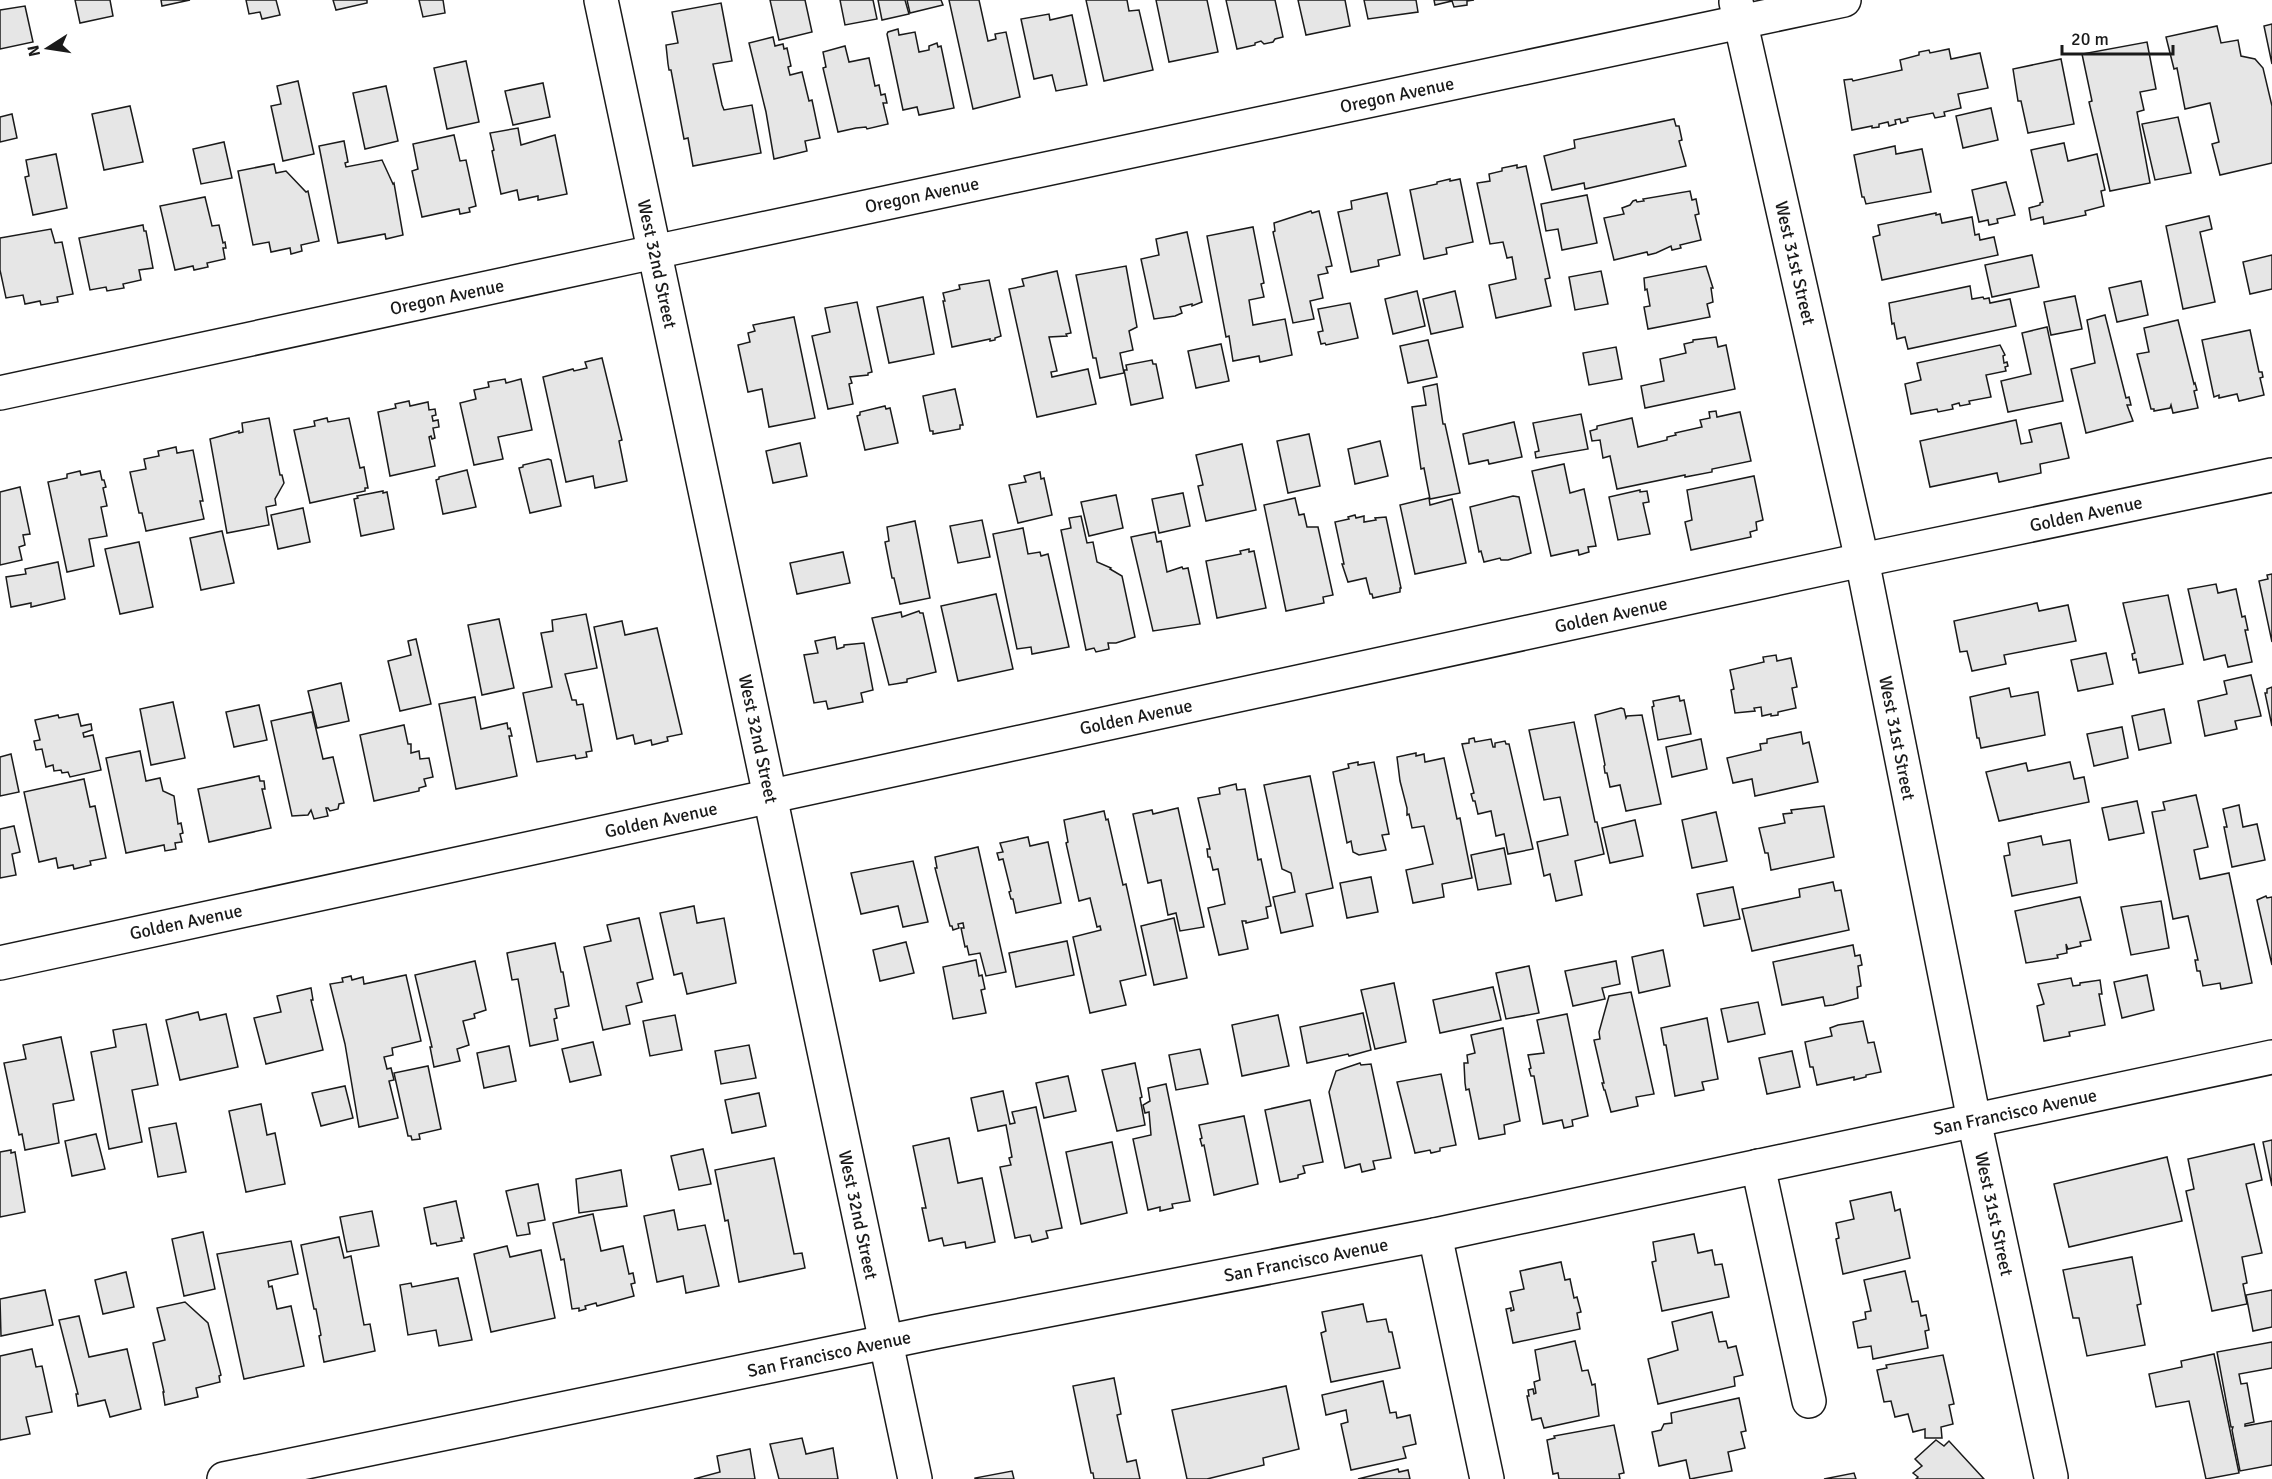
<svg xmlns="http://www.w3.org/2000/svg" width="2272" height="1479" font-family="Signika,sans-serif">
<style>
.building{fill:#e6e6e6;stroke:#1a1a1a;stroke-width:1.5}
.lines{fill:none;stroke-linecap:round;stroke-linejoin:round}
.street-casing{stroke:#1a1a1a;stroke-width:36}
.street{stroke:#fff;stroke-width:33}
.labels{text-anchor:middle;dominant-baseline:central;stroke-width:4.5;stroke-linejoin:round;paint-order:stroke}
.street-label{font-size:18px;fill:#1a1a1a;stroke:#fff}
</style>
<rect width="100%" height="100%" fill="#fff"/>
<g class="building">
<path d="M75 0H110L113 16 80 23Z"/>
<path d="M161 0H190L162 6Z"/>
<path d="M246 0H276L280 15 262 19 260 12 249 14Z"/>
<path d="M333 0H367V3L336 10Z"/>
<path d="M419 0H443L445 13 423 17Z"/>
<path d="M770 0H805L812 32 779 40Z"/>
<path d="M840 0H873L877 19 845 25Z"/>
<path d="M878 0H905L909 14 882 20Z"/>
<path d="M907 0H941L943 5 910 13Z"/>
<path d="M949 0H979L988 41 996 39 995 34 1006 32 1020 97 973 109Z"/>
<path d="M1086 0H1127L1129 11 1139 10 1153 70 1104 81Z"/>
<path d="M1156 0H1207L1218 52 1169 62Z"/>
<path d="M1226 0H1275L1283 37 1275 39 1273 42 1264 44 1261 41 1255 43V45L1237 49Z"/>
<path d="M1298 0H1345L1350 26 1306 35Z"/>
<path d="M1364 0H1416L1418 12 1368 19Z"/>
<path d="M1434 0H1474L1467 1V5L1454 7 1452 1 1435 5Z"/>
<path d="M721 3 732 61 713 64 722 105 724 110 752 105 761 153 693 166 688 138 684 139 671 70H669L668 64 666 45 678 43 672 12Z"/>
<path d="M25 6 33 42 0 49V10Z"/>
<path d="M1049 14 1050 20 1072 15 1087 85 1056 91 1052 75 1034 79 1021 19Z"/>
<path d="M2272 24V64L2264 26Z"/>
<path d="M2217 26 2221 43 2238 40 2241 56 2255 59 2263 68 2272 106V163L2220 175 2212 144 2219 142 2210 103 2185 109 2177 68 2174 69 2166 37Z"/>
<path d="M898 29 899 35 915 32 919 52 929 50V46L937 43 938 47 941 46 954 108 919 115 917 107 903 110 887 34 888 32Z"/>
<path d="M773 37 775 46 783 44 784 49 787 48 791 66 788 67 790 75 802 72 809 101 812 100 820 138 805 141 807 151 774 159 766 112 749 43Z"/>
<path d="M2147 42 2156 89 2140 92 2144 110 2137 112 2150 183 2110 191 2089 102 2092 101 2082 54Z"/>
<path d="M845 46 849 62 869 58 875 86 879 85 881 95 885 94 887 103H883L888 124 867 129 866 127 856 128 838 132 823 68 826 67 823 52Z"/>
<path d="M1949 49 1951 59 1980 53 1988 88 1958 94 1961 108 1944 112 1945 116 1935 118 1933 113 1907 118 1908 121 1901 123 1900 119 1895 120 1896 124 1889 126 1888 122 1879 124V127L1872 128V126L1852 130 1844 80 1852 79 1853 81 1902 70 1900 60 1919 55V52L1929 50 1930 53Z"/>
<path d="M2061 59 2074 124 2028 133 2021 101H2018L2013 69Z"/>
<path d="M466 61 479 122 447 129 434 68Z"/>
<path d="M298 81 314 154 283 161 271 106 281 104 277 86Z"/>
<path d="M543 83 550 117 513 125 505 91Z"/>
<path d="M386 86 398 141 365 149 353 93Z"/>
<path d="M130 106 143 162 104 170 92 114Z"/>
<path d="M1991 108 1998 140 1963 148 1956 116Z"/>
<path d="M12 114 17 138 0 142V117Z"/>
<path d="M2178 117 2191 173 2155 180 2142 124Z"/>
<path d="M1674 119 1676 126H1679L1682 140 1679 141 1686 166 1585 189 1584 183 1552 190 1544 156 1575 148 1574 140Z"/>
<path d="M518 128 521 145 555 135 567 194 538 200V196L519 200 517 190 501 194 492 151 494 150 490 133Z"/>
<path d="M454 135 460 161 466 160 476 206 469 208 470 212 460 214 459 209 422 217 412 171 418 169 413 144Z"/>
<path d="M344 141 348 162 345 163 346 167 382 160 393 184 394 183 403 235 386 239 385 234 338 243 319 146Z"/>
<path d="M224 142 232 178 201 184 193 149Z"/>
<path d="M2064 143 2068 161 2097 154 2105 190 2101 191 2104 206 2085 211 2086 215 2044 224 2043 217 2031 220 2029 208 2040 205V203L2043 202 2031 150Z"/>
<path d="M1895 146 1896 154 1922 149 1931 192 1866 204 1864 197H1862L1854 155Z"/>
<path d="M56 154 67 208 33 215 25 177 29 176 26 160Z"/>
<path d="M274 164 276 173 286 171 306 192 308 191 319 241 301 245 302 251 291 254 290 248 271 252 269 242 253 245 238 171Z"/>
<path d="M1517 165V168L1526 166 1550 278 1545 279 1551 306 1496 318 1489 285 1516 279 1512 257 1507 258 1503 242 1490 244 1477 183 1490 181 1489 174 1502 171V168Z"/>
<path d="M1450 179V181L1460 179 1473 242 1446 248 1447 254 1424 259 1410 190 1437 184V182Z"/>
<path d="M2006 182 2015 215 1997 219 1998 223 1989 225 1988 220 1979 222 1972 190Z"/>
<path d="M1690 191 1692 200 1696 199 1699 214 1695 215 1701 240 1680 245 1681 248 1672 250 1671 246 1656 253 1648 255 1647 252 1614 260 1604 218 1624 214 1622 208 1630 205 1633 201 1636 200 1637 202 1644 201 1643 199Z"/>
<path d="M1387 193 1400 255 1378 260 1379 266 1351 272 1338 212 1352 209 1351 201Z"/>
<path d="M1587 195 1597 243 1562 250 1558 229 1546 231 1541 204Z"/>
<path d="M205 197 212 226 219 225 223 243 225 242 226 248H223L225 259 207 263 208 267 194 270 193 266 175 270 160 206Z"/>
<path d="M1311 211 1312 213 1319 211 1332 266 1326 267 1328 273 1318 275 1323 298 1310 301 1314 319 1293 323 1273 232 1275 231 1274 223Z"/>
<path d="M1936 213V215L1940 214 1942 223 1972 217 1975 235 1979 234 1980 240 1994 237 1998 255 1882 280 1873 237 1880 235 1878 225Z"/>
<path d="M2209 216 2212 229 2200 232 2215 302 2183 309 2166 226Z"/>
<path d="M143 225 144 231H146L153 268 139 270 141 280 123 284 124 288 107 291 106 287 90 290 79 238Z"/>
<path d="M1253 227 1264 283 1261 284 1264 297 1249 300 1253 325 1285 319 1292 355 1260 362 1259 356 1233 361 1229 336 1226 337 1207 236Z"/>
<path d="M51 229 55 243 62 242 73 294 57 297 58 302 41 305 40 301 25 304 23 295 6 298 0 270V238Z"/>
<path d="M1187 232 1202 302 1192 306V304L1180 307 1182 313 1175 316 1154 319 1141 259 1159 255 1156 239Z"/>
<path d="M2032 255 2039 287 1992 297 1985 265Z"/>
<path d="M2272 255V289L2250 294 2243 262Z"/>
<path d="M1126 266 1137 327 1129 331 1133 350 1120 353 1124 373 1100 378 1096 358H1093L1076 275Z"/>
<path d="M1706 266 1713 288H1711L1713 302 1707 304 1710 317 1648 329 1644 307 1650 306 1647 289 1645 290 1644 278Z"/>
<path d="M1057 271 1071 333 1066 334 1067 336 1049 337 1057 371 1051 372 1052 377 1088 369 1096 404 1037 417 1009 289 1024 286 1022 279Z"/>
<path d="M1601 271 1608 304 1575 310 1569 277Z"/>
<path d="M989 280 1001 336 995 338V340L990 341V339L952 347 943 301H945L943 293 960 289 959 285Z"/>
<path d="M2141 281 2148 315 2117 322 2109 288Z"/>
<path d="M1970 286 1972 299 1983 297 1984 299 1989 298 1990 303 2010 299 2016 326 1908 349 1905 337 1897 339 1894 323 1892 324 1889 303Z"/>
<path d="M1417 291 1425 326 1393 334 1385 299Z"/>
<path d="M1455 291 1463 327 1431 334 1423 299Z"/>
<path d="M2075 296 2082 329 2051 335 2044 302Z"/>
<path d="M923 297 934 354 889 363 877 307Z"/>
<path d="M857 302 872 372 868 373V375L850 377 852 383 849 384 853 404 828 409 812 336 830 332 825 308Z"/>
<path d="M1350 303 1358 338 1326 345 1325 343 1321 344 1318 332 1323 331 1318 309Z"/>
<path d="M2105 315 2126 398 2129 397 2131 405H2127L2133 421 2086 433 2071 369 2095 363 2087 320Z"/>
<path d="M794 317 815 418 769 427 762 389 748 392 738 345 750 342 748 333 755 331 753 325Z"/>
<path d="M2178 320 2194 384 2195 383 2197 390 2194 391 2198 408 2173 413 2171 405 2170 408 2154 411V409H2151L2137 354 2149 352 2144 328Z"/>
<path d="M2047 327 2063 401 2008 412 2001 381 2031 374 2022 333Z"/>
<path d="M2250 330 2259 372H2262L2263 377 2260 378 2264 395 2239 401 2237 394 2219 398V395L2214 397 2202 340Z"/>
<path d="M1716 337 1718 347 1726 345 1735 389 1645 408 1641 386 1664 381 1660 359 1686 353 1684 344 1693 342V340Z"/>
<path d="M1428 340 1437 377 1408 383 1400 346Z"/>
<path d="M1221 344 1229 381 1196 388 1188 351Z"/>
<path d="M2000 345 2005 355 2003 356 2004 363 2007 362 2008 366 2005 367 2006 371 1986 375 1991 397 1969 401 1970 404 1960 406 1959 403 1952 405 1953 409 1938 412 1937 409 1911 414 1905 384 1921 380 1917 363Z"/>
<path d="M1616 347 1622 379 1589 385 1583 353Z"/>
<path d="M602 358 622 440 619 441 627 481 595 488 593 476 566 482 543 377 573 369 574 371 587 368 585 362Z"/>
<path d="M1152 360 1153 364H1156L1163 398 1131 405 1124 370H1127L1126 365Z"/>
<path d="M505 379 506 383 521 379 532 430 498 437 503 459 474 465 460 403 476 399 474 390 489 387 488 382Z"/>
<path d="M1437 384 1443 424H1445L1460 493 1430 499 1424 468 1421 469 1412 407 1426 405 1423 387Z"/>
<path d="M955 389 963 425H960V429L933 434V431H930L923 396Z"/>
<path d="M409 401 410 406 428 402 429 410 435 409 436 415 432 416 433 421 438 420 439 427 433 428 435 438 432 439 431 436 429 437 435 466 390 476 378 412 396 408 395 404Z"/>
<path d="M885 406 886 409 890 408 898 443 865 450 857 416 860 415V412Z"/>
<path d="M1716 411 1717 417 1740 412 1751 461 1712 469V472L1685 477V475L1617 489 1610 456 1603 458 1600 440 1592 441 1590 431 1597 429V426L1632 418 1638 447 1667 440V437L1676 435 1675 433 1702 427 1700 420 1710 418 1709 412Z"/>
<path d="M1581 414 1588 449 1536 458 1535 452 1539 451 1533 423Z"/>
<path d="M269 418 280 475H282L284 483 275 499 276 505 266 507 269 525 227 533 210 439 239 431V433L243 432 242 423Z"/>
<path d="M327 418 328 422 349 418 360 468 364 467 368 488H365V491L310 503 294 430 315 426 314 421Z"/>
<path d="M2016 420 2021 444 2032 442 2029 430 2061 423 2069 458 2040 464 2041 473 1999 482 1997 473 1930 487 1920 441Z"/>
<path d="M1514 422 1522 457 1489 464 1488 460 1469 464 1463 434Z"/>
<path d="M1309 434 1320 486 1288 493 1277 441Z"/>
<path d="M1380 441 1388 476 1355 484 1348 449Z"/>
<path d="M800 443 807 476 773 483 766 451Z"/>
<path d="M1242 444 1256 510 1206 521 1198 486 1203 485 1196 455Z"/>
<path d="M176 447 177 453 193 450 203 501H200L204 519 146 531 142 513H139L130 472 146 469 144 459 159 456 158 451Z"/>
<path d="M548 459 551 460 561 506 530 513 519 468 523 467V465Z"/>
<path d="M1564 464 1570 493 1584 489 1596 546 1588 547 1589 552 1579 555 1578 550 1551 556 1532 471Z"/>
<path d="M467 470 476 507 443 514 436 480 439 479V477Z"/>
<path d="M80 471 81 475 100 471 102 480H104L106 487 103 488 107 506 101 507 107 536 89 539 94 566 67 572 48 482 67 478V474Z"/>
<path d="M1040 472 1041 479 1044 478 1052 515 1018 523 1009 485 1026 482 1024 476Z"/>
<path d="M1754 476 1763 520 1756 522 1757 530 1750 532 1751 537 1691 550 1685 522 1692 520 1687 490Z"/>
<path d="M20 487 30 534 23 535 25 545 19 547 22 560 0 565V492Z"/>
<path d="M1640 490V492L1647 491 1649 502 1643 503 1650 534 1618 540 1609 497Z"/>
<path d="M383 491V493L387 492 394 529 361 536 354 499 358 498 357 496Z"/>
<path d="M1183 493 1190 526 1159 533 1152 499Z"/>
<path d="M1116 495 1123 528 1089 536 1081 502Z"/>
<path d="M1513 496 1519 497 1531 553 1508 560H1501L1500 558 1484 562 1481 551 1479 552 1470 507Z"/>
<path d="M1295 498 1299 515 1304 514 1307 527H1318L1333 595 1323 597 1324 603 1286 611 1264 505Z"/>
<path d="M1429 498 1430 505 1452 499 1466 563 1415 574 1400 505Z"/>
<path d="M303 508 310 542 278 549 271 515Z"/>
<path d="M1355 515 1356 518 1364 516V522L1376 520 1375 518 1386 517 1401 588H1400V592L1373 598 1372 594H1370L1366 578 1348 582 1342 564H1344L1335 522 1349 519 1348 517Z"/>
<path d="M1081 516 1087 543 1093 542 1097 562 1111 568 1110 569 1122 576 1135 637 1116 643H1108L1109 649 1096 652 1094 648 1086 650 1061 530 1071 528 1069 518Z"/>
<path d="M982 520 990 557 958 563 950 526Z"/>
<path d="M915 521 930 598 900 604 894 578H892L885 542 889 541 887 527Z"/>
<path d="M1023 528 1028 554 1040 552 1041 556 1048 554 1069 647 1032 654 1031 647 1017 649 993 534Z"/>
<path d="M222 531 234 583 201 590 190 538Z"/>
<path d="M1155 532 1157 542 1161 541 1167 572 1182 567 1183 569 1188 568 1200 624 1153 631 1131 537Z"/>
<path d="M139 542 153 607 120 614 105 549Z"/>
<path d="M1249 549V552L1254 551 1266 608 1217 618 1206 561 1241 554 1240 551Z"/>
<path d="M843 552 850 583 797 594 790 563Z"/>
<path d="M58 562 65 599 31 607V603L11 607 6 577 26 574 25 569Z"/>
<path d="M2272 574V642L2259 581 2268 579 2267 575Z"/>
<path d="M2216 584 2218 593 2236 589 2242 617 2245 616 2248 630H2245L2252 662 2228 667 2225 655 2204 660 2188 589Z"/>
<path d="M996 594 1013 669 958 681 941 606Z"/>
<path d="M2168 595 2183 664 2139 673 2136 659 2133 660 2132 654 2135 653 2123 603Z"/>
<path d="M2037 603 2039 611 2068 605 2076 641 2004 655 2006 664 1972 671 1967 651 1960 652 1954 621Z"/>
<path d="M919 611 920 613H923L936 672 907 679V682L889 685 872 618 901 612 902 617Z"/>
<path d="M586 614 597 668 565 674 572 700H576L577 705 583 704 592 751 586 752 587 757 576 759 575 755 537 762 523 693 552 687 541 633 553 631 552 620Z"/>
<path d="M499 619 514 688 482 695 468 625Z"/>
<path d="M622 621 625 635 657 628 682 734 667 737 668 741 652 745 651 740 635 744 633 735 617 739 594 627Z"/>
<path d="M835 637 837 649 844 647V645L864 643 873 690 861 693 863 702 828 709 826 701 814 703 804 655 818 653 815 641Z"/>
<path d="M416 639 431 704 400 711 388 661 411 655 408 641Z"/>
<path d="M2106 653 2113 684 2078 691 2071 660Z"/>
<path d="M1776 655 1777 661 1791 658 1797 687 1792 688 1796 708 1778 712V715L1771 716V714L1762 716 1761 707 1754 708 1755 711 1735 713 1731 690 1734 689 1730 670 1764 662 1763 657Z"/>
<path d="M2251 675 2261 716 2235 721 2237 729 2205 736 2198 701 2227 694 2224 681Z"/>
<path d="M341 683 349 721 317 728 308 691Z"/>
<path d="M2272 687V726L2265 693H2267V689Z"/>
<path d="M2009 688 2011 697 2038 692 2045 735 1981 748 1979 738H1977L1970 697Z"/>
<path d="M1679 696 1680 701 1684 700 1691 734 1658 740 1652 707 1654 706 1653 701Z"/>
<path d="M475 697 481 729 507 723 508 729 510 728 512 736H509L517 776 456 789 439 704Z"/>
<path d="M173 702 185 758 151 765 140 709Z"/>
<path d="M259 705 267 740 234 747 226 712Z"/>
<path d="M1621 708 1624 709 1626 718 1627 716 1642 715 1661 804 1626 811 1620 785 1610 787 1607 773H1605L1604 766 1605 765 1595 715Z"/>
<path d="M2164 709 2171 743 2139 750 2132 716Z"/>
<path d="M312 712 323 759 333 757 344 803 339 804 338 809 330 811 328 808H326L328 816 314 819 311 810 308 815 292 816 271 721Z"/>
<path d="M78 714 81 726 91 724 92 730 83 733 84 737 93 735 101 770 70 777 68 772 62 773 61 770 54 771 53 765 46 767 42 749 36 750 34 741 40 740 35 720 58 715 59 718Z"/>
<path d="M1574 722 1595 822H1597L1604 854 1575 861 1582 895 1556 901 1550 874 1544 876 1537 842 1568 835 1560 797 1544 800 1529 730Z"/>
<path d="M404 725 408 744H411V753L419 751 420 759 429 758 433 777 424 779 426 786 419 788V791L374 801 360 735Z"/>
<path d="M2122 727 2128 758 2094 766 2087 734Z"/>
<path d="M1801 732 1803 744 1809 742 1818 782 1755 796 1752 779 1733 783 1727 758 1761 750 1760 744 1767 743V739Z"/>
<path d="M1474 738 1475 742 1491 739 1493 747H1495V743L1505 741 1506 744H1509L1533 849 1508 854 1504 834 1496 836 1491 811 1478 814 1475 801H1473L1471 794 1474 793 1462 744 1469 743V739Z"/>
<path d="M1701 739 1707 769 1672 777 1666 747Z"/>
<path d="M140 751 146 781 160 778 163 791 174 796 178 824 181 823 183 833 180 834 182 842 175 843 176 849 165 851 164 845 126 853 106 758Z"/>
<path d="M1416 753V756L1424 754 1425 762 1444 758 1457 819 1460 818 1472 878 1442 884 1444 897 1413 903 1406 870 1433 864 1424 826 1412 828 1409 814 1407 815V808L1400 781 1397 757Z"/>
<path d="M11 754 19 792 0 796V757Z"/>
<path d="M1358 762V765L1374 762 1389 834 1382 835 1386 850 1359 855 1353 852 1351 841 1347 843 1333 772 1349 768 1348 764Z"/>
<path d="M2070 762 2074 779 2084 777 2089 802 1999 821 1986 772 2026 763 2028 771Z"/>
<path d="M259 776 260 781H264L265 789H262L271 828 209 842 198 789Z"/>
<path d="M1310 776 1333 888 1306 894 1313 926 1281 933 1273 897 1295 892 1291 873 1282 869 1264 785Z"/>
<path d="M84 779 90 807 95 806 106 858 90 861 91 865 74 869 73 865 58 868 56 858 39 862 24 792Z"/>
<path d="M1236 784 1237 790 1245 789 1258 860 1261 859 1271 906 1266 907 1268 918 1246 923V921H1242L1248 949 1219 955 1208 908 1225 904 1218 869 1213 870 1210 857H1208L1207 849H1210L1198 798 1220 794 1219 788Z"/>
<path d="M2196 795 2208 847 2194 850 2200 879 2229 873 2252 983 2221 989 2220 983 2203 986 2200 971H2197L2195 960H2198L2188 916 2173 919 2152 812 2165 810 2163 802Z"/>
<path d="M2137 801 2144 833 2109 840 2102 808Z"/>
<path d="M2239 805 2243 827 2257 824 2265 860 2232 867 2224 827H2227L2223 809Z"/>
<path d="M1824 806 1834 857 1771 870 1768 853H1765L1759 828 1785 823 1783 814 1792 813 1791 810Z"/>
<path d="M1178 808 1204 927 1180 931 1176 913 1168 915 1161 880 1148 883 1133 814 1152 810 1153 814Z"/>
<path d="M1104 811 1106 820 1108 819 1123 885 1126 884 1146 975 1120 981 1126 1005 1090 1013 1073 937 1101 930 1100 926 1097 927 1090 898 1079 901 1066 843 1068 842 1064 820Z"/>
<path d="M1716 812 1727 861 1692 868 1682 820Z"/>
<path d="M1635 820 1643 856 1610 863 1602 828Z"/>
<path d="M14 826 20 852 12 854 16 875 0 878V829Z"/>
<path d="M2041 836 2043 845 2070 840 2077 883 2012 896 2004 856 2010 855 2008 843Z"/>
<path d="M1028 837 1030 846 1048 842 1061 903 1016 913 1013 899H1011L1009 892 1011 891 1003 859 999 860 997 853 1003 852 1000 843Z"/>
<path d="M978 847 1006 972 986 976 980 953 969 955 967 946 965 947 961 928H964L963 923 958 924 959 928 953 930 952 926H950L935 868H937L935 857Z"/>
<path d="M1504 848 1511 884 1478 890 1471 855Z"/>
<path d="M913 861 928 922 903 927 898 906 861 914 851 873Z"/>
<path d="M1371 877 1378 912 1347 918 1340 883Z"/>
<path d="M1833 882 1835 891 1841 890 1849 930 1752 951 1742 909 1800 897 1799 889Z"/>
<path d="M1733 887 1740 919 1704 926 1697 894Z"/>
<path d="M2266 896 2267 898 2272 897V965L2257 900Z"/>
<path d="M2080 897 2091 940 2080 942 2081 946 2068 949 2066 944 2067 953 2057 955 2058 958 2026 963 2015 911Z"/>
<path d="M2161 901 2169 948 2131 955 2121 907Z"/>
<path d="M694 906 697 923 724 918 736 983 687 994 682 973 674 975 660 913Z"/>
<path d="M639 918 653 979 637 983 642 1002 626 1006 630 1024 603 1030 584 947 611 941 607 925Z"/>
<path d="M1174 918 1187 978 1154 985 1141 926Z"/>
<path d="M1067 941 1074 975 1016 987 1009 953Z"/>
<path d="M906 942 914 973 880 981 873 950Z"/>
<path d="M555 943 561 972H563L569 1006 555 1009 557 1018 554 1019 558 1040 530 1046 518 979 512 980 507 953Z"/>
<path d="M1853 945 1855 956 1860 955 1862 965 1858 966 1861 986 1857 987 1858 998 1833 1005 1825 1006 1823 997 1782 1005 1773 962Z"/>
<path d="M1663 950 1670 986 1639 993 1632 957Z"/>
<path d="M976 960 979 976 982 975 985 989 981 990 986 1013 953 1019 943 967Z"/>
<path d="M475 961 486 1010 474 1014 475 1018 463 1021 469 1045 457 1049 460 1061 434 1067 430 1047H432L415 975Z"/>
<path d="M1616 961 1620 984 1602 988 1605 999 1573 1006 1565 971Z"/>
<path d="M1529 966 1539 1013 1506 1019 1496 973Z"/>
<path d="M406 975 421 1041 392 1048 393 1055 384 1057 387 1069 391 1068 394 1080 389 1081 398 1118 359 1127 345 1044 330 984 343 982 342 978 351 976 352 980 363 977 364 984Z"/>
<path d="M2147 975 2154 1010 2122 1018 2114 982Z"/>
<path d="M2071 978 2073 986 2080 985V983L2100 980 2102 994H2099L2105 1025 2069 1032 2070 1036 2044 1041 2037 1006 2044 1004 2038 984Z"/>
<path d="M1394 983 1406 1042 1375 1049 1361 990Z"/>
<path d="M1493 987 1501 1020 1440 1033 1433 1000Z"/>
<path d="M311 988 313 1000H311L323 1050 266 1064 254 1018 281 1012 277 996Z"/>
<path d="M1631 992 1654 1094 1636 1097 1638 1106 1611 1112 1605 1090H1604L1602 1083H1604L1594 1040 1600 1039 1599 1032 1609 996Z"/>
<path d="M1758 1002 1765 1034 1728 1042 1721 1009Z"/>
<path d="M198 1012 200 1020 226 1014 238 1067 180 1080 166 1020Z"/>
<path d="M1363 1013 1371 1050 1349 1056 1348 1054 1307 1063 1300 1027Z"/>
<path d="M1567 1014 1588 1116 1572 1120 1573 1126 1564 1128 1562 1120 1543 1124 1534 1076H1531L1529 1069 1531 1068 1528 1055 1544 1053 1537 1020Z"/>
<path d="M675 1015 682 1050 650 1056 643 1021Z"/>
<path d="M1278 1015 1289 1066 1242 1076 1232 1025Z"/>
<path d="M1707 1018 1718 1079 1702 1082 1704 1090 1675 1096 1666 1045H1664L1661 1028Z"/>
<path d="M1863 1021 1868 1043 1874 1042 1881 1072 1866 1075V1077L1854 1080V1077L1817 1085 1813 1067H1810L1805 1042 1832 1036 1830 1028 1838 1025Z"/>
<path d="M146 1024 158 1085 132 1090 142 1142 109 1149 91 1052 116 1047 113 1030Z"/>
<path d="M1503 1028 1520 1121 1504 1125 1505 1134 1479 1139 1469 1089 1466 1090 1465 1083 1464 1063H1468L1467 1055 1475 1053 1471 1035Z"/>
<path d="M61 1037 74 1100 53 1104 59 1143 25 1150 22 1134 19 1135 4 1063 26 1059 23 1045Z"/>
<path d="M593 1042 601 1075 570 1082 562 1049Z"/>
<path d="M749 1045 756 1078 721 1084 715 1051Z"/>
<path d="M509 1046 516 1081 484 1088 477 1053Z"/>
<path d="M1200 1049 1208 1084 1176 1090 1169 1055Z"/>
<path d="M1792 1051 1800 1087 1767 1094 1759 1058Z"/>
<path d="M1135 1063 1142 1097 1140 1098 1145 1125 1117 1131 1102 1070Z"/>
<path d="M1360 1063 1361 1065 1371 1064 1391 1158 1373 1161 1375 1169 1362 1172 1360 1164 1345 1168 1329 1092 1336 1071Z"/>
<path d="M428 1066 441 1129 419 1134 420 1139 412 1140 411 1136H408L394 1073Z"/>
<path d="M1441 1074 1456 1145 1440 1148V1151L1431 1153 1430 1150 1415 1153 1397 1082Z"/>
<path d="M1068 1076 1076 1111 1044 1118 1036 1083Z"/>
<path d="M1166 1084 1190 1201 1172 1204 1173 1208 1160 1211V1207L1148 1210 1133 1139 1151 1135 1149 1112 1145 1113 1143 1105 1150 1101 1148 1088Z"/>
<path d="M345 1086 353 1118 321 1126 312 1093Z"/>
<path d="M1003 1091 1010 1124 1015 1123 1012 1112 1036 1107 1062 1228 1046 1231 1048 1238 1032 1242 1030 1235 1015 1238 1000 1167 1011 1165 1009 1158 1012 1157 1006 1125 978 1131 971 1098Z"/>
<path d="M759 1093 766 1126 732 1133 725 1100Z"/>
<path d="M1310 1100 1323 1162 1303 1166 1305 1173 1298 1175V1178L1280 1182 1265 1110Z"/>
<path d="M261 1104 267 1135 275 1133 285 1184 246 1192 229 1111Z"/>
<path d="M1244 1116 1258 1184 1214 1195 1204 1145 1202 1146 1200 1139 1202 1138 1199 1125Z"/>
<path d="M176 1123 186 1172 158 1177 149 1128Z"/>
<path d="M96 1134 105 1169 72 1176 65 1141Z"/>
<path d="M949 1138 958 1183 982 1178 995 1242 966 1248 965 1242 944 1246 942 1238 929 1241 922 1208H926L913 1146Z"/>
<path d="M2272 1140V1186L2263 1142Z"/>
<path d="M1112 1142 1127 1213 1081 1224 1066 1152Z"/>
<path d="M2254 1144 2262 1180 2246 1184 2262 1253 2242 1257 2247 1283 2243 1284 2247 1304 2212 1311 2186 1191 2194 1189 2188 1159Z"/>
<path d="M703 1149 711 1184 679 1190 671 1156Z"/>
<path d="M11 1150V1153L15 1152 25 1212 0 1217V1152Z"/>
<path d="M2167 1157 2182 1221 2069 1247 2054 1184Z"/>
<path d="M774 1158 794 1254 802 1253 805 1268 739 1282 728 1220 725 1221 715 1170Z"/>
<path d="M621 1170 627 1206 579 1213 576 1179Z"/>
<path d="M538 1184 545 1220 528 1223 530 1234 517 1236 506 1191Z"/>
<path d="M1891 1192 1895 1211 1900 1209 1910 1258 1843 1274 1836 1239 1839 1238 1836 1223 1854 1219 1850 1201Z"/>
<path d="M456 1201 464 1238H461L462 1241 437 1246 436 1243 431 1244 424 1208Z"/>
<path d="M674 1210 678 1230 705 1225 719 1286 686 1293 683 1276 657 1282 644 1216Z"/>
<path d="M372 1211 379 1246 347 1252 340 1217Z"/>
<path d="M593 1214 601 1251 623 1246 629 1274 633 1273 635 1283 631 1284 634 1296 597 1306 596 1303 585 1306 586 1309 579 1311V1308L572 1309 564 1259 561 1260 553 1223Z"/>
<path d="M203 1232 215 1289 184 1296 172 1239Z"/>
<path d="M1694 1234 1698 1253 1712 1250 1715 1265 1722 1264 1729 1297 1662 1311 1652 1262 1656 1261 1653 1242Z"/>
<path d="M339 1237 344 1258 351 1256 364 1325 370 1324 375 1351 324 1362 319 1336 321 1335 316 1309H314L301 1245Z"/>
<path d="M291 1241 298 1274 268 1281 269 1287 272 1286 277 1309 291 1306 304 1366 244 1379 217 1254Z"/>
<path d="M507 1246 510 1257 541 1250 555 1318 491 1332 474 1254Z"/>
<path d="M2132 1257 2141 1304 2137 1305 2145 1345 2087 1356 2079 1318H2073L2063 1270Z"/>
<path d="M1561 1262 1565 1280 1570 1279 1574 1298 1577 1297 1581 1312 1577 1313 1580 1329 1513 1343 1506 1309 1511 1308V1311L1514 1310 1510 1292 1524 1289 1520 1271Z"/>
<path d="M1905 1271 1912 1302 1918 1301 1921 1316 1926 1315 1929 1330 1925 1331 1928 1348 1873 1359 1871 1346 1858 1348 1853 1322 1866 1319 1865 1312 1871 1311 1864 1280Z"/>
<path d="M126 1272 134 1307 103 1314 95 1280Z"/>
<path d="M458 1278 472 1340 439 1346 436 1330 408 1335 400 1285 411 1283 412 1287Z"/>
<path d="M45 1290 53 1325 1 1336 0 1299Z"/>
<path d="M2272 1290V1327L2253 1331 2246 1295Z"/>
<path d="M185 1302 208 1323 221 1375 219 1376 220 1382 196 1388 198 1397 165 1405 163 1392H164L153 1343 165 1340 157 1308Z"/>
<path d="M1363 1304 1367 1322 1386 1319 1389 1332H1392L1400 1368 1331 1382 1321 1333 1326 1331 1322 1312Z"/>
<path d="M1712 1312 1719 1342 1726 1341 1728 1348 1736 1346 1743 1375 1734 1377 1735 1386 1658 1404 1648 1359 1678 1350 1672 1322Z"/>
<path d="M79 1316 89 1357 127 1349 141 1409 110 1417 105 1400 78 1406 76 1394H78L59 1320Z"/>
<path d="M1575 1341 1582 1371 1588 1370 1592 1385 1595 1384 1599 1416 1544 1428 1541 1418 1532 1420 1527 1396H1529L1528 1390 1533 1389 1534 1394 1536 1393 1534 1382 1540 1380 1535 1350Z"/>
<path d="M2272 1342V1368L2239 1374 2241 1384 2247 1383 2254 1422 2245 1424V1426L2272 1421V1465L2240 1471 2232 1430 2233 1427H2231L2217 1352Z"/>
<path d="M32 1349 36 1367 42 1366 52 1412 26 1417 30 1434 0 1440V1356Z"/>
<path d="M2214 1354 2239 1473 2206 1479 2189 1401 2156 1407 2149 1374 2182 1367 2181 1361Z"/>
<path d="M1943 1355 1954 1404 1949 1405 1953 1424 1941 1427 1942 1438H1925V1429L1913 1432 1908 1414 1895 1417 1891 1401 1884 1402 1877 1370 1887 1368 1886 1365Z"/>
<path d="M1114 1378 1121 1414 1117 1415 1127 1462 1136 1460 1140 1479H1094L1093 1473H1091L1073 1386Z"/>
<path d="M1383 1381 1390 1413 1396 1412 1397 1418 1410 1415 1416 1444 1403 1447 1406 1458 1351 1470 1341 1424 1348 1422 1346 1410 1326 1415 1322 1395Z"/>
<path d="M1286 1386 1299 1449 1263 1458 1264 1465 1207 1479H1187L1172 1410Z"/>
<path d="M1739 1398 1746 1431 1741 1432 1745 1448 1728 1452 1732 1471 1690 1479 1686 1460 1659 1466 1652 1432 1661 1430 1664 1424 1672 1423 1671 1413Z"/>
<path d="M1614 1425 1624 1473 1619 1474 1620 1479H1559L1558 1473 1553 1474 1547 1440 1555 1438 1554 1436Z"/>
<path d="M802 1438 806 1454 833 1448 838 1479H779L770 1444Z"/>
<path d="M1936 1440 1944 1446 1949 1441 1984 1479H1916L1918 1477 1913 1473 1922 1466 1915 1459Z"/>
<path d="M750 1449 755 1479H694L720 1472 717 1456Z"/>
<path d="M1398 1469 1399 1472 1408 1470 1410 1479H1358Z"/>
<path d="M1012 1471 1014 1479H975V1478Z"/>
<path d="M1854 1473 1856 1479H1824Z"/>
</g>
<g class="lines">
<defs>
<g id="street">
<path d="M601 0 915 1479"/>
<path d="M1736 2 1862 560 1974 1120 2051 1477"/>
<path d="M0 393 654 252 1844 0"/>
<path d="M0 963 1862 560 2272 475"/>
<path d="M1758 1166 1809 1401"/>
<path d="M1435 1235 1487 1479"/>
<path d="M224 1479 934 1332 1435 1235 2272 1057"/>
</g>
</defs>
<use href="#street" class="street-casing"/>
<use href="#street" class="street"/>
</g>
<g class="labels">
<g class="street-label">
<text transform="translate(1397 95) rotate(-12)">Oregon Avenue</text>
<text transform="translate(922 195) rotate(-12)">Oregon Avenue</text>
<text transform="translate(1795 263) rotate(77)">West 31st Street</text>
<text transform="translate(657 264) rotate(78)">West 32nd Street</text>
<text transform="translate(447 297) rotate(-12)">Oregon Avenue</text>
<text transform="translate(2086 514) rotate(-12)">Golden Avenue</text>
<text transform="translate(1611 615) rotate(-12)">Golden Avenue</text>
<text transform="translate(1136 717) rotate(-12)">Golden Avenue</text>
<text transform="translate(1897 738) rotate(79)">West 31st Street</text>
<text transform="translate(758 739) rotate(78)">West 32nd Street</text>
<text transform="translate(661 820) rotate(-12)">Golden Avenue</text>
<text transform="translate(186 922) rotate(-12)">Golden Avenue</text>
<text transform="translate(2015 1112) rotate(-12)">San Francisco Avenue</text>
<text transform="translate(1994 1214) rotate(78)">West 31st Street</text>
<text transform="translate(858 1215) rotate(78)">West 32nd Street</text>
<text transform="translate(1306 1260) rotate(-11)">San Francisco Avenue</text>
<text transform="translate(829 1354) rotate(-12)">San Francisco Avenue</text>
</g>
</g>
<g transform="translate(48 48) rotate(258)" stroke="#ffffff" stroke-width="4.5" paint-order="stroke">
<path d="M0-4.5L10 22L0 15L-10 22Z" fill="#1a1a1a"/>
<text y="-9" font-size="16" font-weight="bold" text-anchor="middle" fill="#1a1a1a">N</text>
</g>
<path d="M2062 45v9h111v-9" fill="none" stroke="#1a1a1a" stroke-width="3"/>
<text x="2071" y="45" font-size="18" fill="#1a1a1a" stroke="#ffffff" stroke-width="4.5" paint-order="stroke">20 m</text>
</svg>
